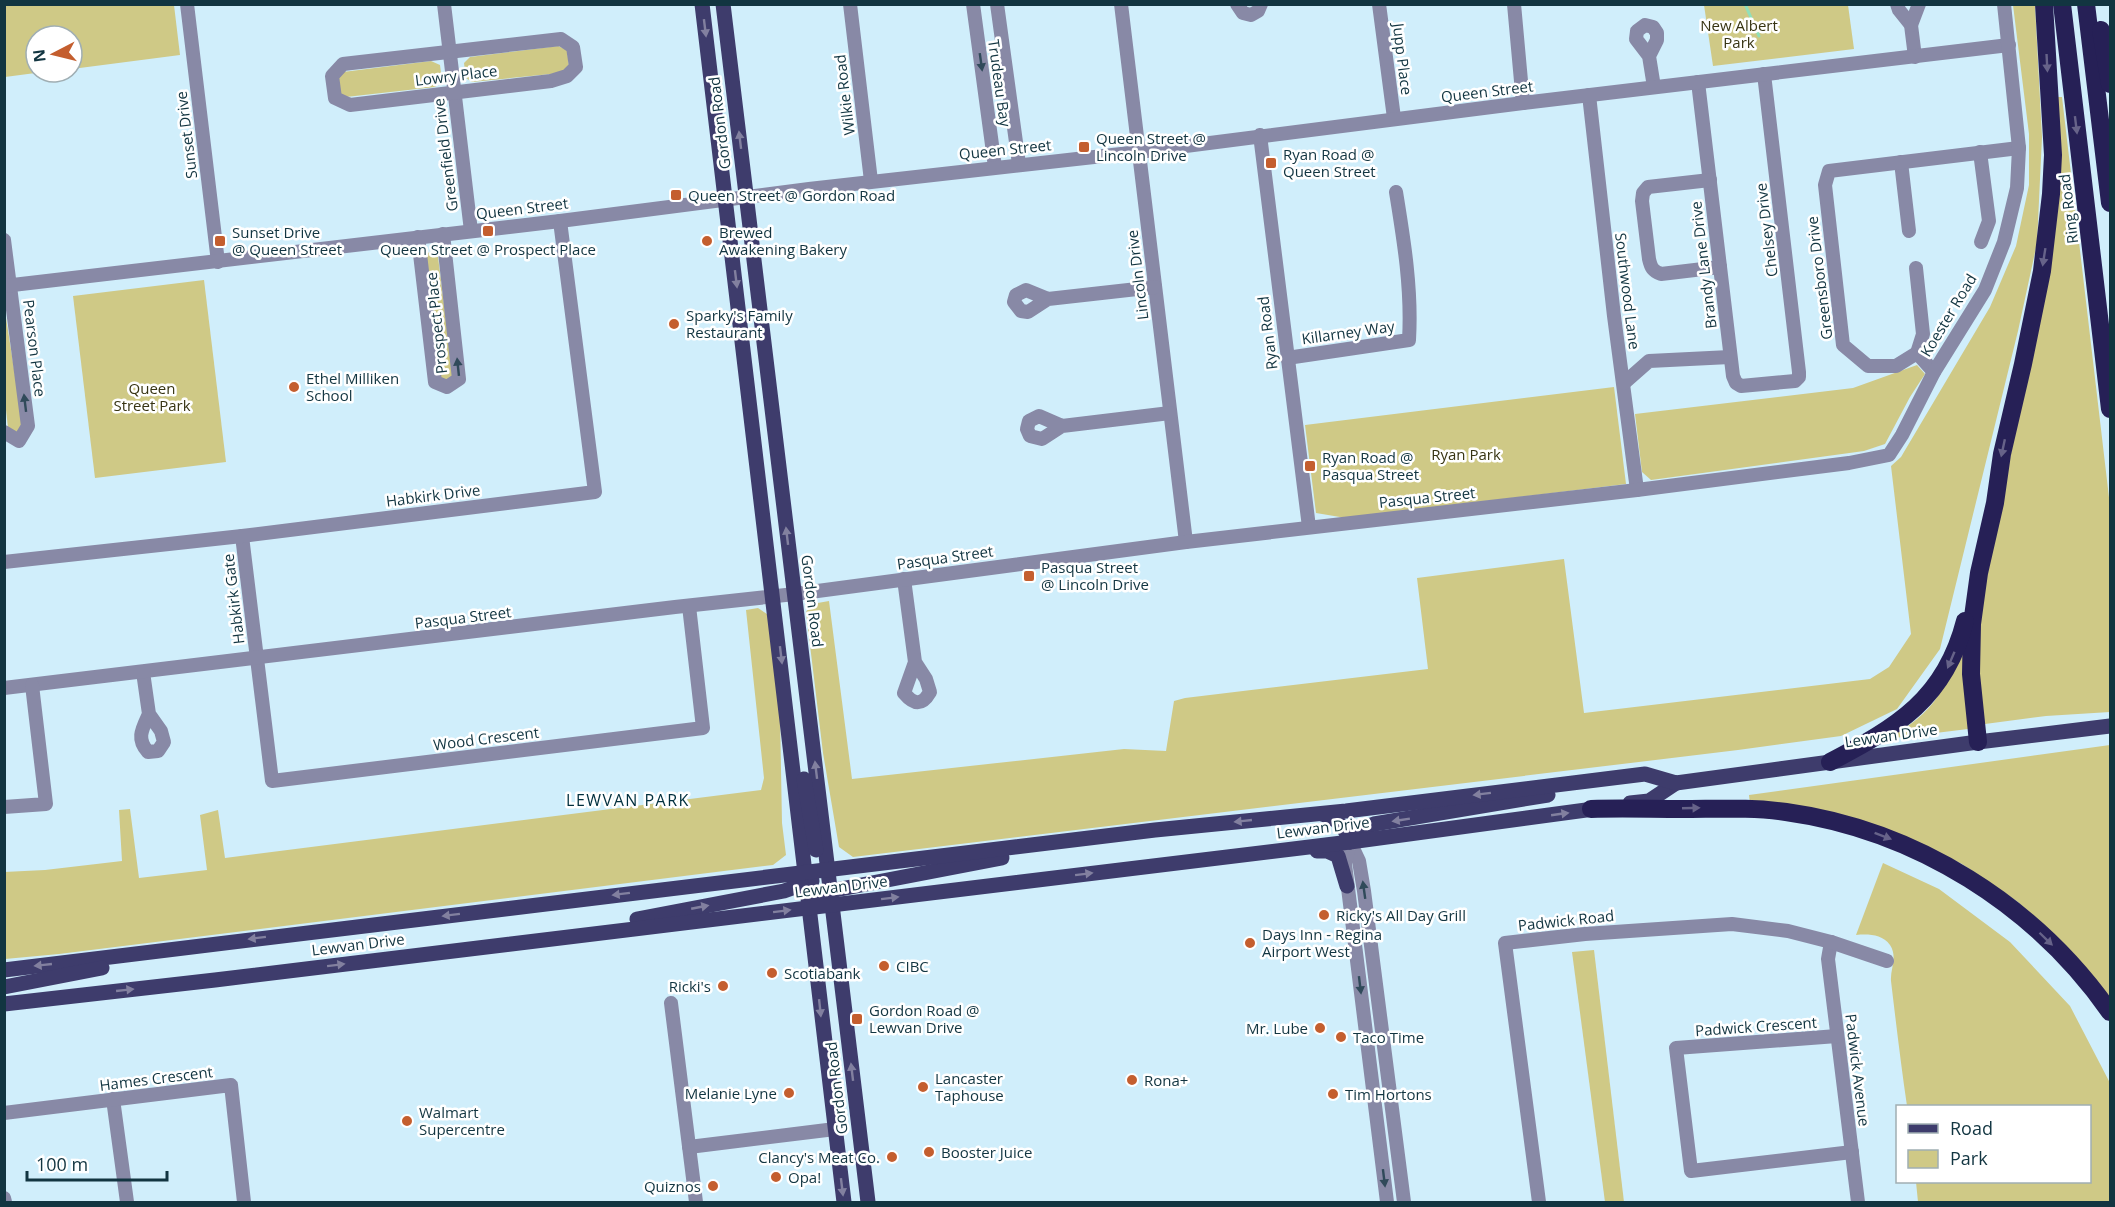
<svg xmlns="http://www.w3.org/2000/svg" width="2115" height="1207" font-family="'Open Sans',sans-serif">
<style>
.green{fill:#cfc986}
.lines{fill:none;stroke-linecap:round;stroke-linejoin:round}
.stream{stroke:#90e0bb;stroke-width:3}
.minor{stroke:#8889a6;stroke-width:14}
.major{stroke:#3e3c6c;stroke-width:15}
.highway{stroke:#262056;stroke-width:18}
.oneway{fill:#82809f}
.oneway2{fill:#304a5a}
.oneway3{fill:#676389}
.poi-dot{fill:#c45e2e;stroke:#fff;stroke-width:2}
.labels{text-anchor:middle;dominant-baseline:central;stroke-width:5;stroke-linejoin:round;paint-order:stroke}
.park-label{font-size:15px;fill:#373413;stroke:#fff}
.street-label{font-size:15px;fill:#123541;stroke:#fff}
.poi-label{font-size:15px;fill:#123541;stroke:#fff;text-anchor:start}
.neighbourhood-label{font-size:16px;letter-spacing:1.5px;fill:#002f3e;stroke:#fff}
</style>
<rect width="100%" height="100%" fill="#d0eefb"/>
<g class="green">
<path d="M4 5H174L180 55 72 69V36H36V72H43L5 77Z"/>
<path d="M1704 5H1848L1854 49 1713 66Z"/>
<path d="M2013 5H2035L2042 137 2037 243 2018 331 1940 649 1897 709 1841 736 1738 750 853 857 839 847 823 753 806 612 812 604 829 601 852 779 1124 749 1166 751 1174 701 1185 698 1428 669 1417 578 1564 559 1584 713 1870 679 1889 667 1911 634 1891 466 1901 457 1990 307 2016 246 2029 185V134Z"/>
<path d="M558 46 567 50 569 66 561 73 472 82 466 78 464 63 470 57Z"/>
<path d="M431 61 440 65 442 81 435 87 346 97 339 93 337 78 343 72Z"/>
<path d="M2056 97H2062L2110 506V712L2046 716 1985 724 1982 715 1978 664 1980 624 1986 576 2033 345Z"/>
<path d="M433 251 438 257 453 375 447 381 440 379 425 254Z"/>
<path d="M204 280 226 462 95 478 73 296Z"/>
<path d="M4 305 23 426 18 433 8 428 5 401Z"/>
<path d="M1917 365 1925 374 1910 397 1885 444 1864 451 1651 480 1642 472 1635 414 1853 388Z"/>
<path d="M1614 387 1626 484 1346 518 1316 513 1305 425Z"/>
<path d="M758 608 770 616 780 715 782 823 786 855 773 865 59 954 5 959 4 872 45 870 122 861 119 810 130 809 139 878 207 870 200 815 218 810 225 858 761 790 764 778 746 610Z"/>
<path d="M1966 626 1968 729 1895 738 1894 734C1941 710 1952 674 1966 626Z"/>
<path d="M2110 745V998L2053 934 2018 902 1962 864 1902 835 1836 813 1750 804 1749 795Z"/>
<path d="M1883 863 1939 889 2010 942 2070 1006 2110 1083V1202H1918L1916 1182H2090V1106H1907C1901 1065 1896 1023 1891 981 1890 969 1898 957 1890 945 1882 934 1868 934 1856 935Z"/>
<path d="M1594 950 1624 1202H1605L1572 952Z"/>
</g>
<g class="lines">
<path class="stream" d="M1745 4 1759 36"/>
<g class="minor">
<path d="M187 4 218 262"/>
<path d="M444 4 471 231"/>
<path d="M850 4 871 181"/>
<path d="M973 4 995 167"/>
<path d="M997 4 1019 164"/>
<path d="M1121 4 1186 542"/>
<path d="M1237 4 1243 13 1251 15 1258 11 1261 4"/>
<path d="M1379 4 1394 118"/>
<path d="M1514 4 1523 103"/>
<path d="M1897 4 1899 10 1911 25 1915 57"/>
<path d="M1911 25 1919 4"/>
<path d="M561 39 573 47 576 67 567 76 551 81 350 105 335 98 332 76 343 64Z"/>
<path d="M1649 56 1657 40V33L1653 27 1645 25 1637 31 1636 39 1649 56 1654 87"/>
<path d="M1698 82 1733 376 1736 383 1741 386 1795 381 1799 377V372L1764 74"/>
<path d="M1589 95 1614 316 1637 490"/>
<path d="M1260 135 1309 527"/>
<path d="M1980 152 1989 221 1981 242"/>
<path d="M1901 162 1909 231"/>
<path d="M1710 180 1648 187 1643 193 1642 201 1649 259C1651 268 1653 271 1661 274L1720 267"/>
<path d="M418 237 435 382 447 387 459 379 443 234"/>
<path d="M4 240 28 426 19 441 4 432"/>
<path d="M1916 268 1923 334 1917 353"/>
<path d="M4 286 560 221 809 189 1139 152 1523 103 2009 45"/>
<path d="M1048 299 1026 290 1016 295 1014 302 1021 311 1028 312 1048 299 1155 287"/>
<path d="M1287 358 1409 340C1412 290 1404 241 1396 192"/>
<path d="M1934 372 1917 353 1896 366H1868L1843 345 1825 185 1829 171 2019 148"/>
<path d="M1624 383 1649 361 1730 357"/>
<path d="M1062 426 1039 416 1029 421 1027 429 1030 436 1042 439 1062 426 1170 413"/>
<path d="M242 536 272 781 703 728 689 606"/>
<path d="M4 562 242 536 595 492 560 221"/>
<path d="M904 579 915 662 926 679 930 692C922 706 914 705 904 693L915 662"/>
<path d="M143 672 149 714 161 731 164 742 158 751 148 752C136 739 142 729 149 714"/>
<path d="M4 688 675 607 795 594 1186 542 1637 490 1849 463 1889 455 1902 435 1934 372 1985 290 2004 242 2017 188 2019 148 2004 4"/>
<path d="M4 807 46 804 32 685"/>
<path d="M1350 842 1359 861 1364 891 1404 1202"/>
<path d="M1350 842 1345 864 1387 1202"/>
<path d="M1831 942 1828 959 1858 1202"/>
<path d="M671 1003 696 1202"/>
<path d="M1837 1036 1676 1048 1691 1171 1852 1152"/>
<path d="M113 1099 127 1202"/>
<path d="M4 1113 231 1085 244 1202"/>
<path d="M689 1147 835 1129"/>
<path d="M4 1198 5 1202"/>
<path d="M1539 1202 1505 943 1585 934 1732 924 1788 931 1831 942 1887 961"/>
</g>
<g class="major">
<path d="M702 4C753 403 795 803 844 1202"/>
<path d="M723 4 868 1202"/>
<path d="M804 779 816 850"/>
<path d="M1630 803 1649 801 1676 783"/>
<path d="M1322 814C1337 818 1345 827 1350 842"/>
<path d="M1350 842 1363 828 1374 824 1548 795"/>
<path d="M1317 851H1327L1338 856 1347 886"/>
<path d="M808 908 813 897 830 891 1002 858"/>
<path d="M637 919 784 891 812 881"/>
<path d="M4 970 784 875 1155 830 1346 811 1645 774 1676 783 1978 742 2110 726"/>
<path d="M4 987 102 968"/>
<path d="M4 1004 215 980 1350 842 1601 808"/>
</g>
<g class="highway">
<path d="M2062 4 2110 409"/>
<path d="M2086 4 2110 203"/>
<path d="M2101 30 2110 84"/>
<path d="M1978 742 1971 674 1972 624 1979 573 1995 503 2002 454 2023 364 2042 271 2051 194 2053 155 2044 4"/>
<path d="M1830 762C1897 727 1945 699 1965 621"/>
<path d="M1591 809C1621 808 1651 809 1682 809 1717 809 1751 807 1786 812 1916 830 2035 905 2110 1012"/>
</g>
</g>
<defs><path id="oneway-solid" d="M-6-.8H1V-3.2L6.5 0L1 3.2V.8H-6Z" transform="scale(1.5)"/></defs>
<g class="oneway">
<use href="#oneway-solid" transform="translate(705 28) rotate(83)"/>
<use href="#oneway-solid" transform="translate(740 140) rotate(-97)"/>
<use href="#oneway-solid" transform="translate(736 279) rotate(83)"/>
<use href="#oneway-solid" transform="translate(787 536) rotate(-97)"/>
<use href="#oneway-solid" transform="translate(781 655) rotate(83)"/>
<use href="#oneway-solid" transform="translate(816 770) rotate(-97)"/>
<use href="#oneway-solid" transform="translate(1482 794) rotate(173)"/>
<use href="#oneway-solid" transform="translate(1560 814) rotate(-8)"/>
<use href="#oneway-solid" transform="translate(1401 820) rotate(171)"/>
<use href="#oneway-solid" transform="translate(1243 821) rotate(174)"/>
<use href="#oneway-solid" transform="translate(1084 874) rotate(-7)"/>
<use href="#oneway-solid" transform="translate(621 894) rotate(173)"/>
<use href="#oneway-solid" transform="translate(890 898) rotate(-7)"/>
<use href="#oneway-solid" transform="translate(700 907) rotate(-11)"/>
<use href="#oneway-solid" transform="translate(782 911) rotate(-7)"/>
<use href="#oneway-solid" transform="translate(451 915) rotate(173)"/>
<use href="#oneway-solid" transform="translate(257 938) rotate(173)"/>
<use href="#oneway-solid" transform="translate(43 965) rotate(174)"/>
<use href="#oneway-solid" transform="translate(336 965) rotate(-7)"/>
<use href="#oneway-solid" transform="translate(125 990) rotate(-6)"/>
<use href="#oneway-solid" transform="translate(820 1008) rotate(84)"/>
<use href="#oneway-solid" transform="translate(852 1072) rotate(-97)"/>
<use href="#oneway-solid" transform="translate(842 1187) rotate(83)"/>
</g>
<g class="oneway2">
<use href="#oneway-solid" transform="translate(981 62) rotate(82)"/>
<use href="#oneway-solid" transform="translate(458 367) rotate(-96)"/>
<use href="#oneway-solid" transform="translate(25 403) rotate(-97)"/>
<use href="#oneway-solid" transform="translate(1364 890) rotate(-98)"/>
<use href="#oneway-solid" transform="translate(1360 985) rotate(83)"/>
<use href="#oneway-solid" transform="translate(1384 1178) rotate(83)"/>
</g>
<g class="oneway3">
<use href="#oneway-solid" transform="translate(2047 63) rotate(87)"/>
<use href="#oneway-solid" transform="translate(2076 125) rotate(83)"/>
<use href="#oneway-solid" transform="translate(2044 257) rotate(99)"/>
<use href="#oneway-solid" transform="translate(2003 448) rotate(102)"/>
<use href="#oneway-solid" transform="translate(1951 660) rotate(113)"/>
<use href="#oneway-solid" transform="translate(1691 808) rotate(-2)"/>
<use href="#oneway-solid" transform="translate(1883 836) rotate(21)"/>
<use href="#oneway-solid" transform="translate(2046 939) rotate(44)"/>
</g>
<g class="poi-dot">
<rect x="1078" y="141" width="12" height="12" rx="3"/>
<rect x="1265" y="157" width="12" height="12" rx="3"/>
<rect x="670" y="189" width="12" height="12" rx="3"/>
<rect x="482" y="225" width="12" height="12" rx="3"/>
<rect x="214" y="235" width="12" height="12" rx="3"/>
<circle cx="707" cy="241" r="6"/>
<circle cx="674" cy="324" r="6"/>
<circle cx="294" cy="387" r="6"/>
<rect x="1304" y="460" width="12" height="12" rx="3"/>
<rect x="1023" y="570" width="12" height="12" rx="3"/>
<circle cx="1324" cy="915" r="6"/>
<circle cx="1250" cy="943" r="6"/>
<circle cx="884" cy="966" r="6"/>
<circle cx="772" cy="973" r="6"/>
<circle cx="723" cy="986" r="6"/>
<rect x="851" y="1013" width="12" height="12" rx="3"/>
<circle cx="1320" cy="1028" r="6"/>
<circle cx="1341" cy="1037" r="6"/>
<circle cx="1132" cy="1080" r="6"/>
<circle cx="923" cy="1087" r="6"/>
<circle cx="789" cy="1093" r="6"/>
<circle cx="1333" cy="1094" r="6"/>
<circle cx="407" cy="1121" r="6"/>
<circle cx="929" cy="1152" r="6"/>
<circle cx="892" cy="1157" r="6"/>
<circle cx="776" cy="1177" r="6"/>
<circle cx="713" cy="1186" r="6"/>
</g>
<g class="labels">
<g class="park-label">
<text x="1739" y="25">New Albert<tspan x="1739" dy="17">Park</tspan></text>
<text x="152" y="388">Queen<tspan x="152" dy="17">Street Park</tspan></text>
<text x="1466" y="454">Ryan Park</text>
</g>
<g class="street-label">
<text transform="translate(1403 59) rotate(83)">Jupp Place</text>
<text transform="translate(456 75) rotate(-7)">Lowry Place</text>
<text transform="translate(1000 83) rotate(82)">Trudeau Bay</text>
<text transform="translate(1487 91) rotate(-7)">Queen Street</text>
<text transform="translate(844 95) rotate(-97)">Wilkie Road</text>
<text transform="translate(719 123) rotate(-97)">Gordon Road</text>
<text transform="translate(186 135) rotate(-97)">Sunset Drive</text>
<text transform="translate(1005 149) rotate(-6)">Queen Street</text>
<text transform="translate(445 155) rotate(-97)">Greenfield Drive</text>
<text transform="translate(522 208) rotate(-7)">Queen Street</text>
<text transform="translate(2068 209) rotate(-97)">Ring Road</text>
<text transform="translate(1766 230) rotate(-97)">Chelsey Drive</text>
<text transform="translate(1703 265) rotate(-97)">Brandy Lane Drive</text>
<text transform="translate(1137 275) rotate(-97)">Lincoln Drive</text>
<text transform="translate(1819 278) rotate(-97)">Greensboro Drive</text>
<text transform="translate(1628 291) rotate(83)">Southwood Lane</text>
<text transform="translate(1948 315) rotate(-59)">Koester Road</text>
<text transform="translate(436 323) rotate(-96)">Prospect Place</text>
<text transform="translate(1348 332) rotate(-8)">Killarney Way</text>
<text transform="translate(1267 333) rotate(-97)">Ryan Road</text>
<text transform="translate(35 348) rotate(83)">Pearson Place</text>
<text transform="translate(433 495) rotate(-7)">Habkirk Drive</text>
<text transform="translate(1427 497) rotate(-6)">Pasqua Street</text>
<text transform="translate(945 557) rotate(-8)">Pasqua Street</text>
<text transform="translate(233 599) rotate(-97)">Habkirk Gate</text>
<text transform="translate(813 601) rotate(83)">Gordon Road</text>
<text transform="translate(463 617) rotate(-7)">Pasqua Street</text>
<text transform="translate(1891 735) rotate(-8)">Lewvan Drive</text>
<text transform="translate(486 738) rotate(-7)">Wood Crescent</text>
<text transform="translate(1323 827) rotate(-7)">Lewvan Drive</text>
<text transform="translate(841 886) rotate(-7)">Lewvan Drive</text>
<text transform="translate(1566 920) rotate(-6)">Padwick Road</text>
<text transform="translate(358 944) rotate(-7)">Lewvan Drive</text>
<text transform="translate(1756 1026) rotate(-4)">Padwick Crescent</text>
<text transform="translate(1858 1070) rotate(83)">Padwick Avenue</text>
<text transform="translate(156 1078) rotate(-7)">Hames Crescent</text>
<text transform="translate(836 1088) rotate(-97)">Gordon Road</text>
</g>
<g class="poi-label">
<text x="1096" y="138">Queen Street @<tspan x="1096" dy="17">Lincoln Drive</tspan></text>
<text x="1283" y="154">Ryan Road @<tspan x="1283" dy="17">Queen Street</tspan></text>
<text x="688" y="195">Queen Street @ Gordon Road</text>
<text x="232" y="232">Sunset Drive<tspan x="232" dy="17">@ Queen Street</tspan></text>
<text x="719" y="232">Brewed<tspan x="719" dy="17">Awakening Bakery</tspan></text>
<text x="488" y="249" text-anchor="middle">Queen Street @ Prospect Place</text>
<text x="686" y="315">Sparky's Family<tspan x="686" dy="17">Restaurant</tspan></text>
<text x="306" y="378">Ethel Milliken<tspan x="306" dy="17">School</tspan></text>
<text x="1322" y="457">Ryan Road @<tspan x="1322" dy="17">Pasqua Street</tspan></text>
<text x="1041" y="567">Pasqua Street<tspan x="1041" dy="17">@ Lincoln Drive</tspan></text>
<text x="1336" y="915">Ricky's All Day Grill</text>
<text x="1262" y="934">Days Inn - Regina<tspan x="1262" dy="17">Airport West</tspan></text>
<text x="896" y="966">CIBC</text>
<text x="784" y="973">Scotiabank</text>
<text x="711" y="986" text-anchor="end">Ricki's</text>
<text x="869" y="1010">Gordon Road @<tspan x="869" dy="17">Lewvan Drive</tspan></text>
<text x="1308" y="1028" text-anchor="end">Mr. Lube</text>
<text x="1353" y="1037">Taco Time</text>
<text x="935" y="1078">Lancaster<tspan x="935" dy="17">Taphouse</tspan></text>
<text x="1144" y="1080">Rona+</text>
<text x="777" y="1093" text-anchor="end">Melanie Lyne</text>
<text x="1345" y="1094">Tim Hortons</text>
<text x="419" y="1112">Walmart<tspan x="419" dy="17">Supercentre</tspan></text>
<text x="941" y="1152">Booster Juice</text>
<text x="880" y="1157" text-anchor="end">Clancy's Meat Co.</text>
<text x="788" y="1177">Opa!</text>
<text x="701" y="1186" text-anchor="end">Quiznos</text>
</g>
<g class="neighbourhood-label">
<text x="628" y="800">LEWVAN PARK</text>
</g>
</g>
<rect width="2115" height="1207" fill="none" stroke="#123541" stroke-width="12"/>
<rect x="1896" y="1105" width="195" height="78" fill="#ffffff" stroke="#a0aeb3" stroke-width="1.5"/>
<rect x="1908" y="1124" width="30" height="9" fill="#3e3c6c" stroke="#a0aeb3" stroke-width="1.5"/>
<text x="1950" y="1135" font-size="18" fill="#123541">Road</text>
<rect x="1908" y="1150" width="30" height="18" fill="#cfc986" stroke="#a0aeb3" stroke-width="1.5"/>
<text x="1950" y="1165" font-size="18" fill="#123541">Park</text>
<g transform="translate(54 54) rotate(263)"><circle r="28" fill="#ffffff" stroke="#a0aeb3" stroke-width="1.5"/>
<path d="M0-4.5L10 22L0 15L-10 22Z" fill="#c45e2e"/>
<text y="-9" font-size="16" font-weight="bold" text-anchor="middle" fill="#123541">N</text>
</g>
<path d="M27 1171v9h140v-9" fill="none" stroke="#123541" stroke-width="3"/>
<text x="36" y="1171" font-size="18" fill="#123541" stroke="#ffffff" stroke-width="4.5" paint-order="stroke">100 m</text>
</svg>
